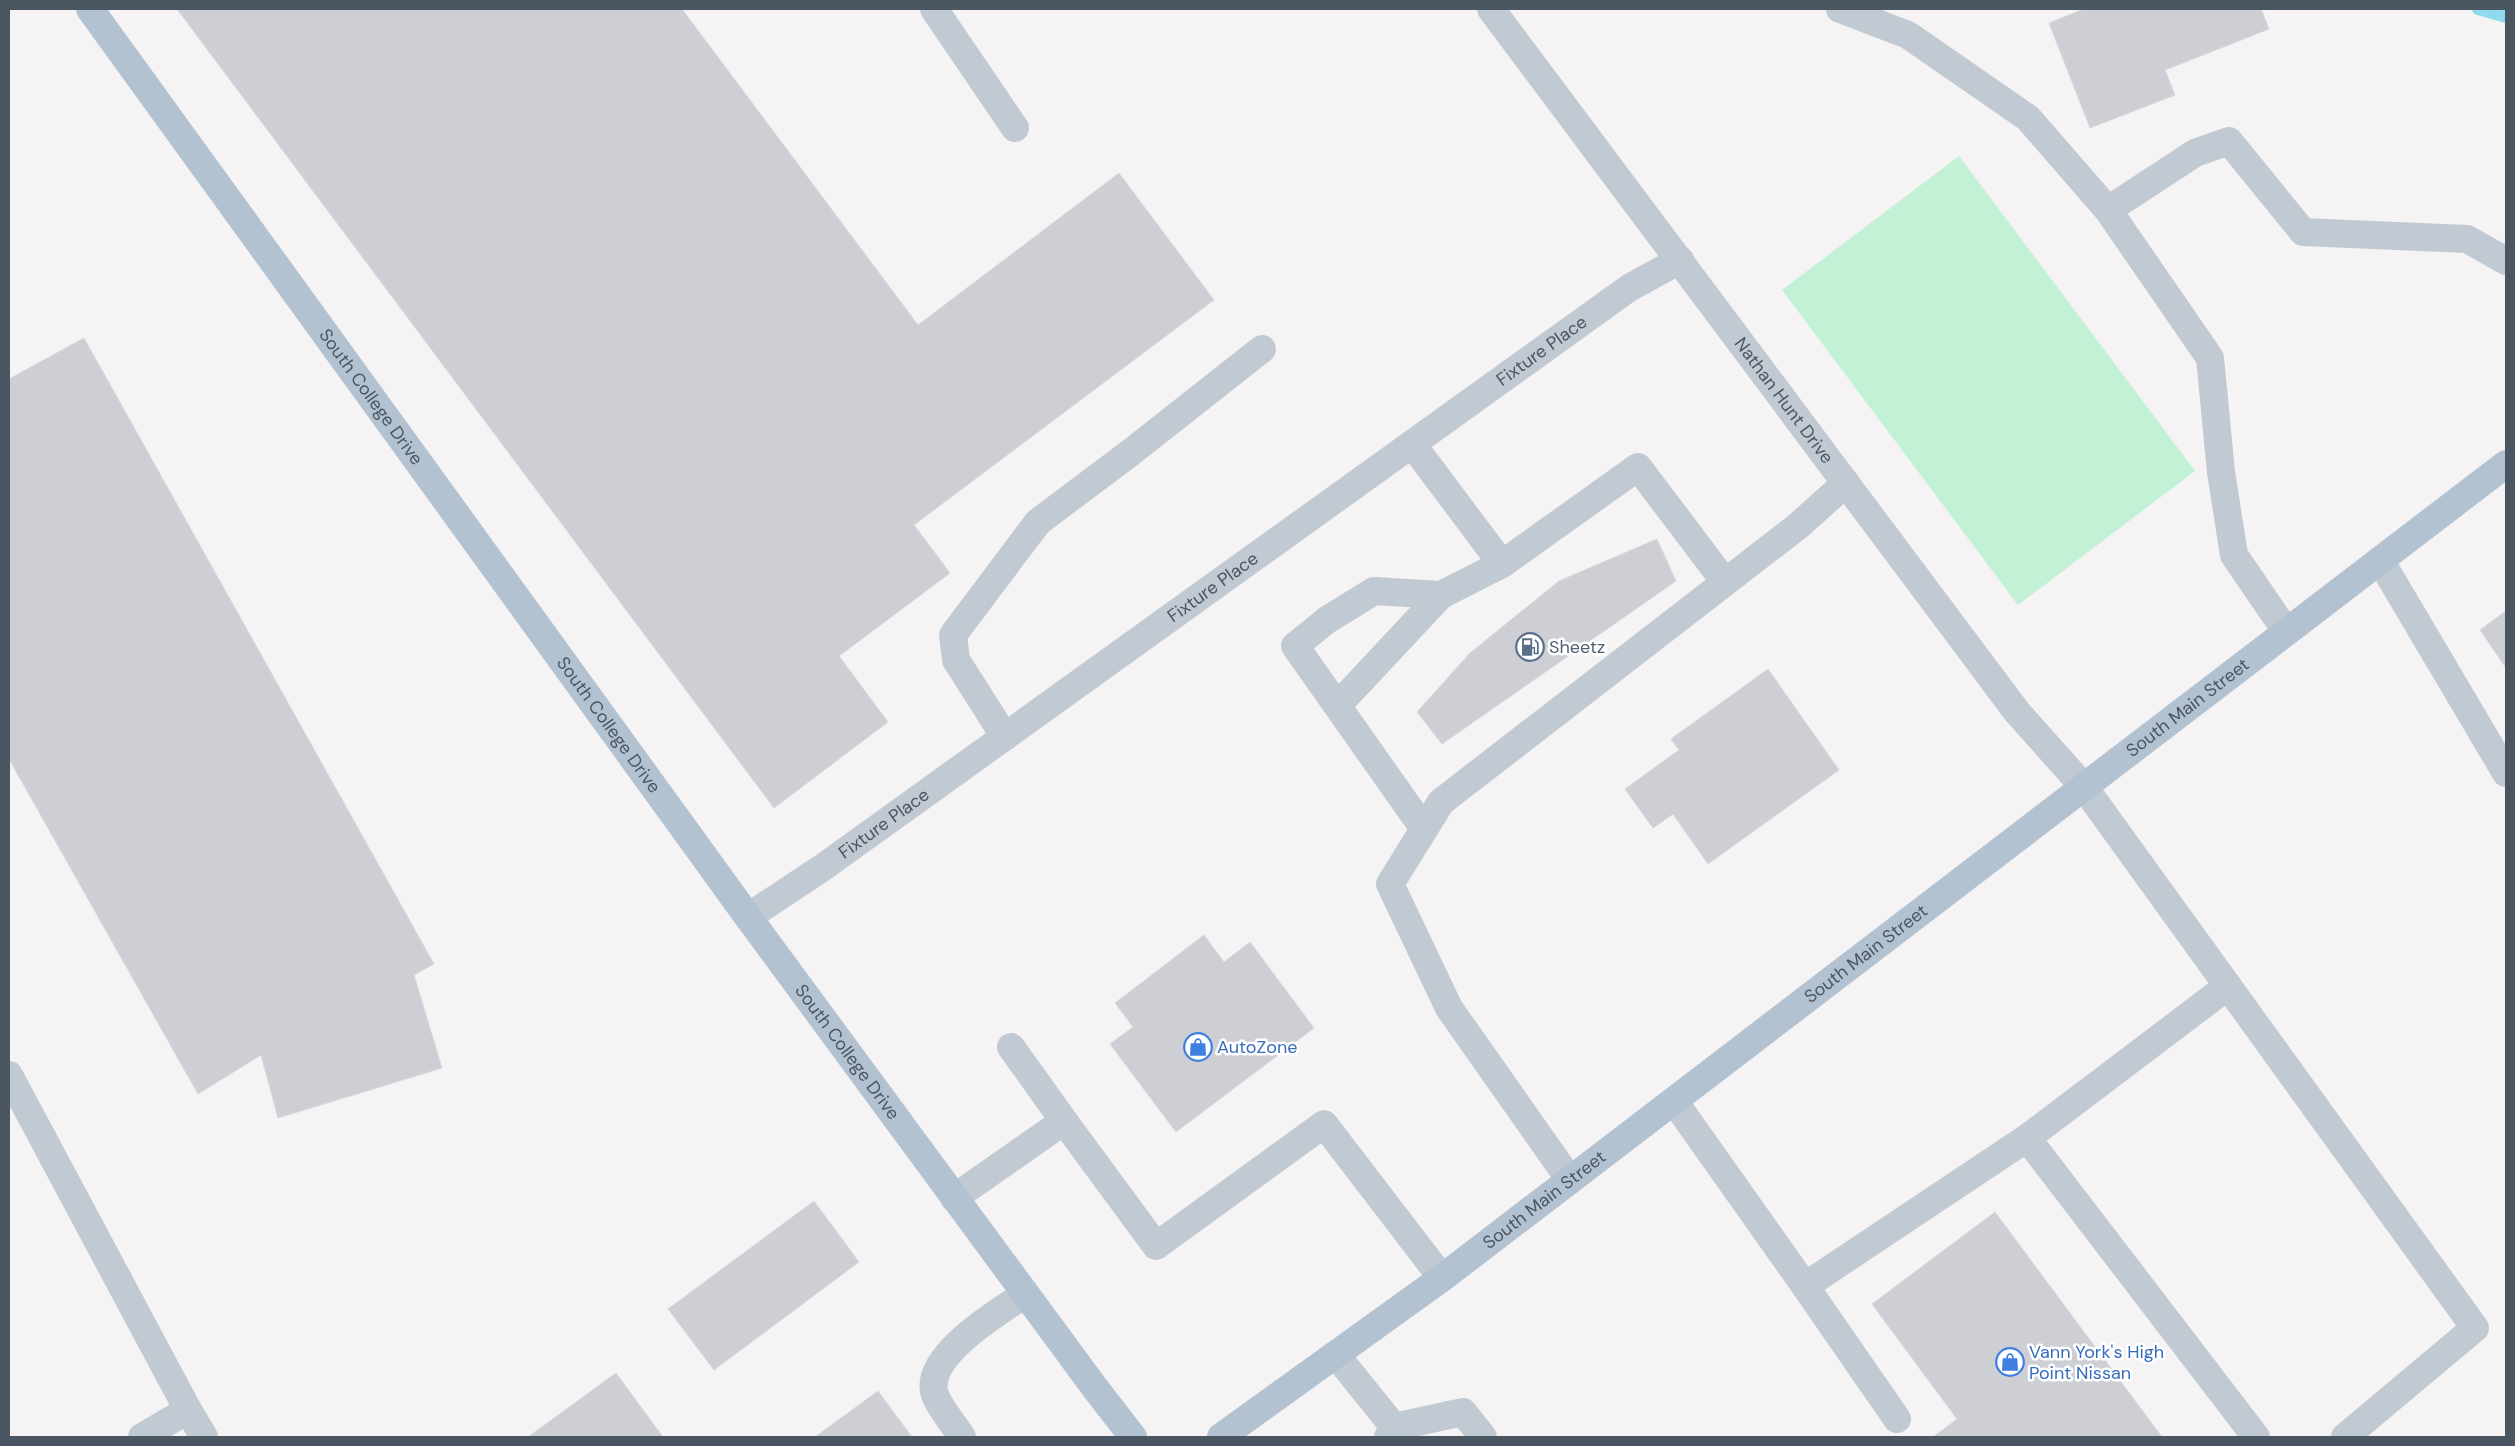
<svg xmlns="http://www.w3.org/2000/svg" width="2515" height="1446" font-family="'DM Sans',sans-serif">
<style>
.green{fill:#c3f1d5}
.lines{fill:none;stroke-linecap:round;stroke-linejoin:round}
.stream{stroke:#90daee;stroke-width:12}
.building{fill:#cdcfd5;stroke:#d7d9de}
.minor{stroke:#c1cad2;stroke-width:28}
.major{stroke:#b3c2d1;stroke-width:28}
.labels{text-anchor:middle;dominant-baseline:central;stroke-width:5;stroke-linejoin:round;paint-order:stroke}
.street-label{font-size:18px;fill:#4a5661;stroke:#fff}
.service-label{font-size:18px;fill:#4e5e75;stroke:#fff;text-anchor:start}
.shop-label{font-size:18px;fill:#366cbe;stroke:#fff;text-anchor:start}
</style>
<rect width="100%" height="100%" fill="#f5f3f3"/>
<path class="green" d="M1959 156 2195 471 2018 605 1782 290Z"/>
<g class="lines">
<path class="stream" d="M2478 9 2506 17"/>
</g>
<g class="building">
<path d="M177 9H682L918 325 1119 173 1214 300 914 525 950 573 839 656 888 722 774 808Z"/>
<path d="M2084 9H2261L2269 29 2165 70 2175 95 2090 128 2049 23Z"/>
<path d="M84 338 434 964 414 975 442 1068 278 1118 261 1055 198 1094 9 759V379Z"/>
<path d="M1657 539 1676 581 1442 744 1417 712 1470 653 1559 581Z"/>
<path d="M2506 611V668L2480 630Z"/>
<path d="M1768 669 1839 770 1708 864 1673 814 1653 828 1625 789 1679 750 1671 739Z"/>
<path d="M1204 935 1224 962 1250 942 1314 1028 1176 1132 1110 1044 1133 1027 1115 1003Z"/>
<path d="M814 1201 859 1262 714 1370 668 1309Z"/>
<path d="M1995 1212 2162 1437H1933L1957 1419 1872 1304Z"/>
<path d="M616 1373 663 1437H528Z"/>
<path d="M878 1391 912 1437H815Z"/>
</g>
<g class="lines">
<g class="minor">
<path d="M934 9 1015 128"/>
<path id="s1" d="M1491 9 2017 712 2084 787 2475 1328 2345 1437"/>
<path d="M1840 9 1908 35 2028 118 2108 210 2210 358 2221 472 2234 555 2286 631"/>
<path d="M2108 210 2195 153 2229 141 2303 232 2467 239 2506 261"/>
<path d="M1412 444 1502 564 1638 467 1725 582"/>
<path d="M2380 560 2506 773"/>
<path d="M1338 705 1441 595 1502 564"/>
<path d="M1005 737 956 660 953 635 1038 522 1130 453 1262 349"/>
<path d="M1424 829 1295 646 1327 620 1374 591 1441 595"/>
<path id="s2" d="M748 917 822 868 1629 288 1680 260"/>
<path d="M1011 1047 1064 1121"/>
<path d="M9 1075 188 1410 142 1437"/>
<path d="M1674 1101 1805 1286 2027 1138 2256 1437"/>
<path d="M2027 1138 2228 986"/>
<path d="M1570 1180 1449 1008 1390 884 1441 802 1798 526 1846 483"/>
<path d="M954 1198 1064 1121 1156 1246 1324 1124 1442 1278"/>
<path d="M1805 1286 1897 1419"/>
<path d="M1336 1355 1394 1427 1388 1437"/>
<path d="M188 1410 204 1437"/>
<path d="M1394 1427 1463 1412 1483 1437"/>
<path d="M962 1437C955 1426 936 1403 934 1391 927 1354 999 1312 1025 1294"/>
</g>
<g class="major">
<path id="s3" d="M90 9 748 917 1095 1388 1133 1437"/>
<path id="s4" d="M1221 1437 1442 1278 2506 464"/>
</g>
</g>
<defs>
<symbol id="fuel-ring" viewBox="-11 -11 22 22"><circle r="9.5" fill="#fff" stroke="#5c6f8a" stroke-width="1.5"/><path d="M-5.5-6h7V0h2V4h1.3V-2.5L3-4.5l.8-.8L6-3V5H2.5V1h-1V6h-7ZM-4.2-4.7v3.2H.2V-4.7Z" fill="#5c6f8a"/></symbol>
<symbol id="shop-ring" viewBox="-11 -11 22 22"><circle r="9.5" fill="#fff" stroke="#3f7fe0" stroke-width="1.5"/><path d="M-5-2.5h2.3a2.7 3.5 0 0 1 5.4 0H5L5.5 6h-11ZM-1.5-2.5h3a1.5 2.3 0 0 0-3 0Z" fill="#3f7fe0"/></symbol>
</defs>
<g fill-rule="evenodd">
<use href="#fuel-ring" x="1514" y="631" width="32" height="32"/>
<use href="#shop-ring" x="1182" y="1031" width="32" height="32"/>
<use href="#shop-ring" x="1994" y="1346" width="32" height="32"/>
</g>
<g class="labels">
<g class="street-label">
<text stroke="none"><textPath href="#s2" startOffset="975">Fixture Place</textPath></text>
<text stroke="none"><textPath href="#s3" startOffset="479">South College Drive</textPath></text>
<text stroke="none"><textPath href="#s1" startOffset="489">Nathan Hunt Drive</textPath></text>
<text stroke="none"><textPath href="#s2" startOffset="570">Fixture Place</textPath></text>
<text stroke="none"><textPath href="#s4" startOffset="1211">South Main Street</textPath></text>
<text stroke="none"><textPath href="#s3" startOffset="884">South College Drive</textPath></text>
<text stroke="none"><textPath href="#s2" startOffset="165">Fixture Place</textPath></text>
<text stroke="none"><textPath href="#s4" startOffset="806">South Main Street</textPath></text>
<text stroke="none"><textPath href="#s3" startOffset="1289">South College Drive</textPath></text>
<text stroke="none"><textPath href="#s4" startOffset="401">South Main Street</textPath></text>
</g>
<g class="service-label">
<text x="1549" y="647">Sheetz</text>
</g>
<g class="shop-label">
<text x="1217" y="1047">AutoZone</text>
<text x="2029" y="1352">Vann York's High<tspan x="2029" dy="21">Point Nissan</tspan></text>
</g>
</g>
<rect width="2515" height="1446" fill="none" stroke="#4a5661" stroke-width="20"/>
</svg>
